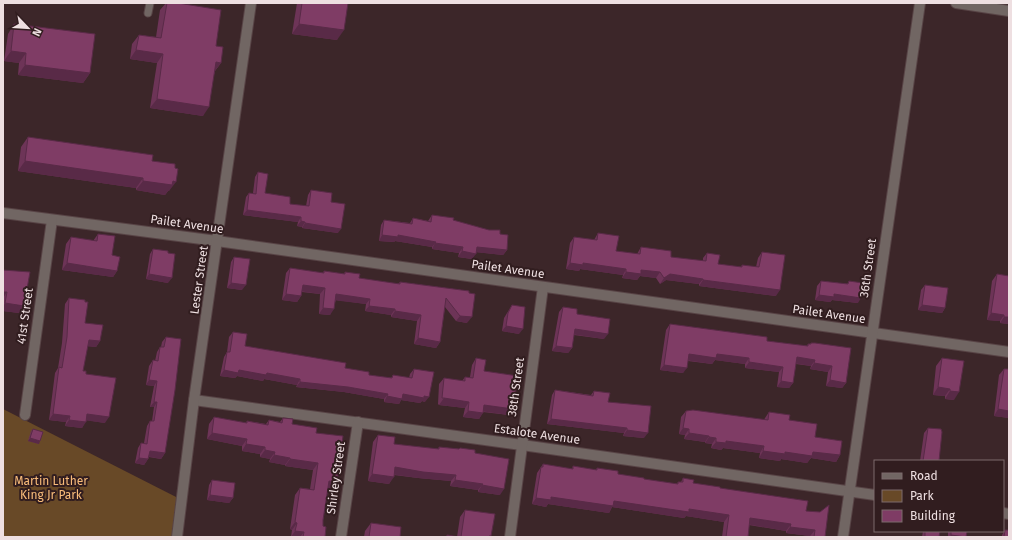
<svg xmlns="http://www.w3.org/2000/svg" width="1012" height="540" font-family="'Fira Sans',sans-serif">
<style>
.green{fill:#684927}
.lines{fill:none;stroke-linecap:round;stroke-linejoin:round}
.service-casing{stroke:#584446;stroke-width:9}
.minor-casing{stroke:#584446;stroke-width:12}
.service{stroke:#716663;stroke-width:7}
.minor{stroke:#716663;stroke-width:10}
.wall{fill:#6d3457}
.shaded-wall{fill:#592a47}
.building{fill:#7f3c65;stroke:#592a47}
.labels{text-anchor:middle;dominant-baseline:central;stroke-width:4;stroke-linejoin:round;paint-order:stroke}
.street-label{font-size:12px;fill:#eedfe1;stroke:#311d1f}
.park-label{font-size:12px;fill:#f9bc7a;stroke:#311d1f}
</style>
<rect width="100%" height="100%" fill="#3c2629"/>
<path class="green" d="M3 409 180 499 172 537H3Z"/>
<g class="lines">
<defs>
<path id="service" d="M148 13 150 3"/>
<g id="minor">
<path d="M956 3 1009 11"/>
<path d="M3 213 217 241 1009 352"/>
<path d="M194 400 522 445 875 495"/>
<path d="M25 415 52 220"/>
<path d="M1003 513 1009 514"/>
<path d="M177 537 194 400 251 3"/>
<path d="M341 537 358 422"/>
<path d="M510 537 543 287"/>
<path d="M843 537 920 3"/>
</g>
</defs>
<use href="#service" class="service-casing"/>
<use href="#minor" class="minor-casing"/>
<use href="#service" class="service"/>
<use href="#minor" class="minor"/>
</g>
<g class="wall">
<path d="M166 3H167L216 46 221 63 215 71 203 116 150 108 157 63 130 59 132 44 139 35 156 37 160 10Z"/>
<path d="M297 3H348L337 40 292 34Z"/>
<path d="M14 24 90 73 83 83 18 75 19 63 4 61 8 34Z"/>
<path d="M28 137 152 161 175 168 169 191H168L165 195 136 190V188L18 171 21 147Z"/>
<path d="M258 172 265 193 290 204 306 206 308 195 311 190 331 202 338 233 302 228V227L297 226 298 222 243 215 246 197 249 193H253L255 177Z"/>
<path d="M432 215 453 220 500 234 507 250 503 255 476 252 472 259 458 257 459 253 432 249V247L395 241 394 242 379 241 381 225 384 220 410 223 413 218 428 221Z"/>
<path d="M598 233 616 251 637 254 641 247 671 257 703 261V258L707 253 718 264 741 267 742 265 756 267 758 258 762 252 776 296 699 286V284L666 280 660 284 656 278 640 276 637 280 622 278 623 275 580 269 579 271 566 269 570 243 574 237 594 240Z"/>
<path d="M98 234 112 255 117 271 113 277 62 270 66 244 71 237 93 241Z"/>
<path d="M153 249 168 253V283L146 279 150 254Z"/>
<path d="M234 257 242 290 227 288 231 262Z"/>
<path d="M290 268 323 273 324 271 344 274 345 272 359 278 398 284 400 282 469 291 467 323 456 321 445 307 440 342 436 348 414 344 417 321 391 317V315L365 311 366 304 336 300 330 315 319 314 320 294 302 292 301 296 297 302 282 300 286 273Z"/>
<path d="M3 270 19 313 3 311Z"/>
<path d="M997 274 1009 324 1000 323V321L987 320 992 281Z"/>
<path d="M821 281 847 284 849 281 858 303 832 300 830 302 815 300 817 286Z"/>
<path d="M925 285 945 308 942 313 918 310 921 290Z"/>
<path d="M69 298 85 323 100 341 96 347 87 346 83 371 86 374 105 423 86 420 82 428 65 426 66 422 49 420 55 373 58 368 62 343 65 304Z"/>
<path d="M512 305 519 334 502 331 504 318Z"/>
<path d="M563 307 577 314 604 339 574 335 572 348 568 353 552 351 559 312Z"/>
<path d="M670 324 767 341 807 346 808 344H810L811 343H815L846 383 842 388 826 386 828 372 810 369 811 366 796 364 793 383 789 388 777 387 779 372 745 368V364L715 360 712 364 688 361 683 373 660 370 666 330Z"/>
<path d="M233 332 245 346 345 368 369 375 391 378 393 375 409 378 410 374 414 369 425 402 422 401 420 403 401 400 399 404 384 402V399L344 392 296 387 297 385 264 379 263 381 237 376 235 378 220 376 224 357 227 352 229 337Z"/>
<path d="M166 337 165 453 161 459 149 457 148 459 144 465 135 463 138 448 141 443H144L147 426 150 421H152L154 407H150L154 386 146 385 149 366 153 360 155 361 157 352 160 347H161L162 342Z"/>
<path d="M476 358 484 371 513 409 509 415 483 412 479 419 463 417 465 408 439 405 438 404 439 384 444 378 462 381 465 377H470L472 365Z"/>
<path d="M942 358 954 400 945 399V396L933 395 936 366Z"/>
<path d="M1004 369 1009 418 994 416 999 375Z"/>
<path d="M555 390 591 395 594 391 608 402 644 438 623 436 624 433 547 424 552 395Z"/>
<path d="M686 411 764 420 765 418 769 412 789 420 815 437 840 455 836 462 811 458 807 463 781 459 780 461 759 458 760 453 723 448 721 450 711 448 712 444 705 443V442L684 439 685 435 679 434 681 417Z"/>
<path d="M214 417 246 423 247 421 266 424 269 420 280 422 283 418 292 424 316 433 337 482 332 489 328 488 323 520V526L325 537H291L292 530 290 529 295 495 300 488 310 489 313 470 285 466V465L269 462 270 459 260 457V454L242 451V446L207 439 209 424Z"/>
<path d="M928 428 939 461H920L924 433Z"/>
<path d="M33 429 39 444 28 441 31 431Z"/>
<path d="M378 435 394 444 438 449 439 447 459 449 460 448 475 453 500 495 478 492V490L450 486 451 481 418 478 394 475 389 484 368 481 373 442Z"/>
<path d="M543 464 572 469 573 466 596 470 597 468 618 474 644 479 677 484 678 482H681L683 478 693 483 720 488 806 511 825 537H810V536L786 533V531L749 525 748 537H722L724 522 686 516 684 518 612 507 609 513 548 504 546 507 532 504 537 473Z"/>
<path d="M212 480 233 498 229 503 207 500 209 485Z"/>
<path d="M465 510 491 537H446L447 535 457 537 460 517Z"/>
<path d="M371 523 400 537H364L365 531Z"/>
<path d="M1005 530 1009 537H1002V535Z"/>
<path d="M923 531H940L939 537H922Z"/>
<path d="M948 531H967L966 537H948Z"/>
</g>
<g class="shaded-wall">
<path d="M299 24 344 30 337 40 292 34Z"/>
<path d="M136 50 163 54 157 63 130 59Z"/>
<path d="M11 51 26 53 19 63 4 61Z"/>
<path d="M216 62 221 63 214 72Z"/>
<path d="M25 65 90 73 83 83 18 75Z"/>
<path d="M157 99 209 107 203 116 150 108Z"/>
<path d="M25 161 143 178 136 188 18 171Z"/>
<path d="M143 181H173L176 182 169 191H168L165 195 136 190Z"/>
<path d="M247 210 301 217 298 222 243 215Z"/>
<path d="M301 221 305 222 302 227 297 226Z"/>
<path d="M305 223 341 229 338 233 302 228Z"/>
<path d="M382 235H398L436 242 432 247 395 241 394 242 379 241Z"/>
<path d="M435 243 463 247 459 253 432 249Z"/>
<path d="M477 247 507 250 503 255 474 252Z"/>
<path d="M462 251 476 254 472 259 458 257Z"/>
<path d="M67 263 117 271 113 277 62 270Z"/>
<path d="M570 263H583L626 269 623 275 580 269 579 271 566 269Z"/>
<path d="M641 270 660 272 656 278 640 276 637 280 622 278 626 272Z"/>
<path d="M149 274 172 278 168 283 146 279Z"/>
<path d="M670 274 703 279 699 284 666 280 660 284 664 278Z"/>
<path d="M703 280 780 290 776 296 699 286Z"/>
<path d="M231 283 246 285 242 290 227 288Z"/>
<path d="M303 285 325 288 320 294 299 291Z"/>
<path d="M3 292H7L3 298Z"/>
<path d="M286 294 301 296 297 302 282 300Z"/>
<path d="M336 294 370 299 366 304 332 300Z"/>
<path d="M834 294 861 298 858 303 832 300 830 302 815 300 819 295Z"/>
<path d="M5 303 24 306 19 313 3 311V307Z"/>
<path d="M922 305 945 308 942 313 918 310Z"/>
<path d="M369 306 395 309 391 315 365 311Z"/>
<path d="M323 308 334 309 330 315 319 314Z"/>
<path d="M395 311 421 315 417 321 391 317Z"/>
<path d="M991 313 1004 315 1000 321 987 320Z"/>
<path d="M460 316 472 317 467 323 456 321Z"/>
<path d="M1004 317H1009V324L1000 323Z"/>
<path d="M506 326 523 329 519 334 502 331Z"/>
<path d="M575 329 608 334 604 339 571 334Z"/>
<path d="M418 338 440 342 436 348 414 344Z"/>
<path d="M89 340 100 341 96 347 84 346Z"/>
<path d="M556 346 572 348 568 353 552 351Z"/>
<path d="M689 354H717L749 358 745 364 715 360 712 364 685 360Z"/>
<path d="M797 357 815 360 811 366 793 363Z"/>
<path d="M749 362 783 367 779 372 745 368Z"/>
<path d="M814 363 832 366 828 372 810 369Z"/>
<path d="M664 365 687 368 683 373 660 370Z"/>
<path d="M224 370H239L267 373 300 379 297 385 264 379 263 381 237 376 235 378 220 376Z"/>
<path d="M149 380 157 381 154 386 146 385Z"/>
<path d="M830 380 846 383 842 388 826 386Z"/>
<path d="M781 381 793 383 789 388 777 387Z"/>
<path d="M300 382 348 387 388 394 384 399 344 392 296 387Z"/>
<path d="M938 387 950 389 945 396 933 395Z"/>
<path d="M950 391 959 392 954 400 945 399Z"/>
<path d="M403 394 424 396 429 397 425 402 422 401 420 403 401 400 399 404 384 402 387 396Z"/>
<path d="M444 398 469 402 465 408 439 405Z"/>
<path d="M154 402H157L154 407H150Z"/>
<path d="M484 405 513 409 509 415 480 411Z"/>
<path d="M998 409 1009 411V418L994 416Z"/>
<path d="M468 411 483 413 479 419 463 417Z"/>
<path d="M53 414 70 416 66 422 49 420Z"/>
<path d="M87 414 109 417 105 423 83 420Z"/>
<path d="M551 419 627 428 624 433 547 424Z"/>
<path d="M69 420 86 422 82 428 65 426Z"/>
<path d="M683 428 689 429 685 435 679 434Z"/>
<path d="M627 430 648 433 644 438 623 436Z"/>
<path d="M212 433 247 439 242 446 207 439Z"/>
<path d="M689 433 709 436 705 442 684 439Z"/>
<path d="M709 437 716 438 712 444 705 443Z"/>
<path d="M30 438 40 441 39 444 28 441Z"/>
<path d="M726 441 764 446 760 453 723 448 721 450 711 448 716 442Z"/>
<path d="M246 444 265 447 260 454 242 451Z"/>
<path d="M265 450 275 452 270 459 260 457Z"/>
<path d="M150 451 165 453 161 459 146 456Z"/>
<path d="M763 451 785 452H813L840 455 836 462 811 458 807 463 781 459 780 461 759 458Z"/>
<path d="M274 455 290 458 285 465 269 462Z"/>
<path d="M139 458 148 459 144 465 135 463Z"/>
<path d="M290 459 318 463 313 470 285 466Z"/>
<path d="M395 467 456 475 451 481 418 478 390 474Z"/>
<path d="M372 474 394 477 389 484 368 481Z"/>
<path d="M455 480 483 484 478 490 450 486Z"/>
<path d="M329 481 337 482 332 489 324 488Z"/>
<path d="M482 485 504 489 500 495 478 492Z"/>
<path d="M210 495 233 498 229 503 207 500Z"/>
<path d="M551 497 614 501 689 509 729 515 724 522 686 516 684 518 612 507 609 513 548 504 546 507 532 504 536 498Z"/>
<path d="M750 518 791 524 786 531 746 524Z"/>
<path d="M295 522 297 523 292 530 290 529Z"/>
<path d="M790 527 815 530 810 536 786 533Z"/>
<path d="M295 531 304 532 300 537H291Z"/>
<path d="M951 535 963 537H949Z"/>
</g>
<g class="building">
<path d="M167 3H178L221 10 216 46 223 47 221 63 216 62 209 107 157 99 163 54 136 50 139 35 161 38Z"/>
<path d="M302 3H348L344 30 299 24Z"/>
<path d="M14 24 95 34 90 73 25 65 26 53 11 51Z"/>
<path d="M28 137 153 155 152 161 175 164V168L178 169 176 182 173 181 172 185 143 181V178L25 161Z"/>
<path d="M258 172 268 174 265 193 290 197V204L309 206 311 190 332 193 331 202 345 204 341 229 305 223V222L301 221V217L247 210 249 193 256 194Z"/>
<path d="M432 215 454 218 453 220 489 230H500V234L508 235 507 250 477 247 476 254 462 251 463 247 435 243 436 242 398 235V237L382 235 384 220 412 224 413 218 431 222Z"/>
<path d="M598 233 619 236 616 251 640 254 641 247 671 251V257L706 261 707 253 720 255 718 264 742 267V265L759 267 762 252 785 255 780 290 703 280V279L670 274 664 278 660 272 641 270V274L626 272V269L583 263V265L570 263 574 237 597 240Z"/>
<path d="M98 234 115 236 112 255 120 257 117 271 67 263 71 237 97 241Z"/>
<path d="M153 249 168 251V253L175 254 172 278 149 274Z"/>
<path d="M234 257 250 259 246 285 231 283Z"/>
<path d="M290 268 324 273V271L345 274V272L360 274 359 278 400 284V282L469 291V293L475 294 472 317 460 316 446 298 440 342 418 338 421 315 395 311V309L369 306 370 299 336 294 334 309 323 308 325 288 303 285 301 296 286 294Z"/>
<path d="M3 270 30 272 24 306 5 303 7 292H3Z"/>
<path d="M997 274 1009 276V317H1004V315L991 313Z"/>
<path d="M821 281 848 284 849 281 863 283 861 298 834 294V297L819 295Z"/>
<path d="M925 285 948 288 945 308 922 305Z"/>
<path d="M69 298 85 300V302H88L85 323 103 325 100 341 89 340 83 371H86V374L116 378 109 417 87 414 86 422 69 420 70 416 53 414 59 367 62 368 67 337Z"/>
<path d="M512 305 525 307 523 329 506 326 508 313Z"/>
<path d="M563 307 577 309V314L610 319 608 334 575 329 572 348 556 346Z"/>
<path d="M670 324 767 337V341L808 346V344H811V343H815L851 348 846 383 830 380 832 366 814 363 815 360 797 357 793 383 781 381 783 367 749 362V358L717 354 716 358 689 354 687 368 664 365Z"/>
<path d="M233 332 247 334 245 346 346 363 345 368 369 372V375L392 378 393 375 412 378 414 369 434 372 429 397 424 396V398L403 394 402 399 387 396 388 394 348 387 300 382V379L267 373 266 375 239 370 238 373 224 370 227 352H230Z"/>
<path d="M166 337 181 339 175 390 165 453 150 451 148 459 139 458 141 443 147 444 150 421H154L157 402H154L157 381 149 380 153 360 158 361 160 347H164Z"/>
<path d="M476 358 486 360 484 371 518 376 513 409 484 405 483 413 468 411 469 402 444 398H442L444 378 465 381V377L473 378Z"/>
<path d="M942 358 964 361 959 392 950 391V389L938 387Z"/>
<path d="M1004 369H1009V411L998 409Z"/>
<path d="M555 390 593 396 594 391 610 393 608 402 651 406 648 433 627 430V428L551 419Z"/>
<path d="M693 410 768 420 769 412 790 415 789 420 817 424 815 437 842 441 840 455 813 452 812 456 785 452V454L763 451 764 446 726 441V443L716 442V438L709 437V436L689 433V429L683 428 686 411Z"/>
<path d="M214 417 247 423V421L268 425 269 420 282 423 283 418 293 419 292 424 317 428 316 433 343 436 337 482 329 481 323 520V526L326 527 325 537H303L304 532 295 531 297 523 295 522 300 488 314 490 318 463 290 459V458L274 455 275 452 265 450V447L246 444 247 439 212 433Z"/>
<path d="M928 428 941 429 942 432 939 461H923Z"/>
<path d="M33 429 43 432 40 441 30 438Z"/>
<path d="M378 435 395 437 394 444 439 449V447L459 449 460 448 475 450V453L509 459 504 489 482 485 483 484 455 480 456 475 423 472 395 467 394 477 372 474Z"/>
<path d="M543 464 573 469V466L597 470V468L618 471V474L644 478V479L678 484V482H683V478L694 480 693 483 720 487V488L808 501 806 511 820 512 829 505 825 537H814L815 530 790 527 791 524 750 518 748 537H726L729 515 689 509V512L614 501 613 506 551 497V500L536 498 541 467H543Z"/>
<path d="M212 480 235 483 233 498 210 495Z"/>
<path d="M465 510 495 514 491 536H489V537H461Z"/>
<path d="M371 523 401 527 400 537H369Z"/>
<path d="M1005 530H1009V537H1004Z"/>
<path d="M925 531H940L939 537H925Z"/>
<path d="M951 531H967L966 537 951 535Z"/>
<path d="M447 535 459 537H447Z"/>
</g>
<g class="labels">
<g class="street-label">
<text transform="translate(187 224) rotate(8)">Pailet Avenue</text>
<text transform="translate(868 268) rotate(-82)">36th Street</text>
<text transform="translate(508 269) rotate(8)">Pailet Avenue</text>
<text transform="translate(199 280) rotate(-82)">Lester Street</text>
<text transform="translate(829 314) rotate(8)">Pailet Avenue</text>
<text transform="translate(25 316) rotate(-82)">41st Street</text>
<text transform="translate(516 387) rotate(-82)">38th Street</text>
<text transform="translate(537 434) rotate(8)">Estalote Avenue</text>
<text transform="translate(336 478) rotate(-82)">Shirley Street</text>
</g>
<g class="park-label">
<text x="51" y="481">Martin Luther<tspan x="51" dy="14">King Jr Park</tspan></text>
</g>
</g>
<rect width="1012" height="540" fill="none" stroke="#eedfe1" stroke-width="8"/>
<rect x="874" y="460" width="130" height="72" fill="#311d1f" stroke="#7d6b6d"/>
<rect x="882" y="473" width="20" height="6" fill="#716663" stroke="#7d6b6d"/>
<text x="910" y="480" font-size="12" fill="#eedfe1">Road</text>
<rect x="882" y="490" width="20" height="12" fill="#684927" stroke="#7d6b6d"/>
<text x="910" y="500" font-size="12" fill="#eedfe1">Park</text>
<rect x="882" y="510" width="20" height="12" fill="#7f3c65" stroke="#7d6b6d"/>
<text x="910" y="520" font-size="12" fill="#eedfe1">Building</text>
<g transform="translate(28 28) rotate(115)" stroke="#311d1f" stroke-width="3" paint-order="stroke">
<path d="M0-3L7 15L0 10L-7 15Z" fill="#eedfe1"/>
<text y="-6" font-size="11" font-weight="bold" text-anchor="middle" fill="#eedfe1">N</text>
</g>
</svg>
